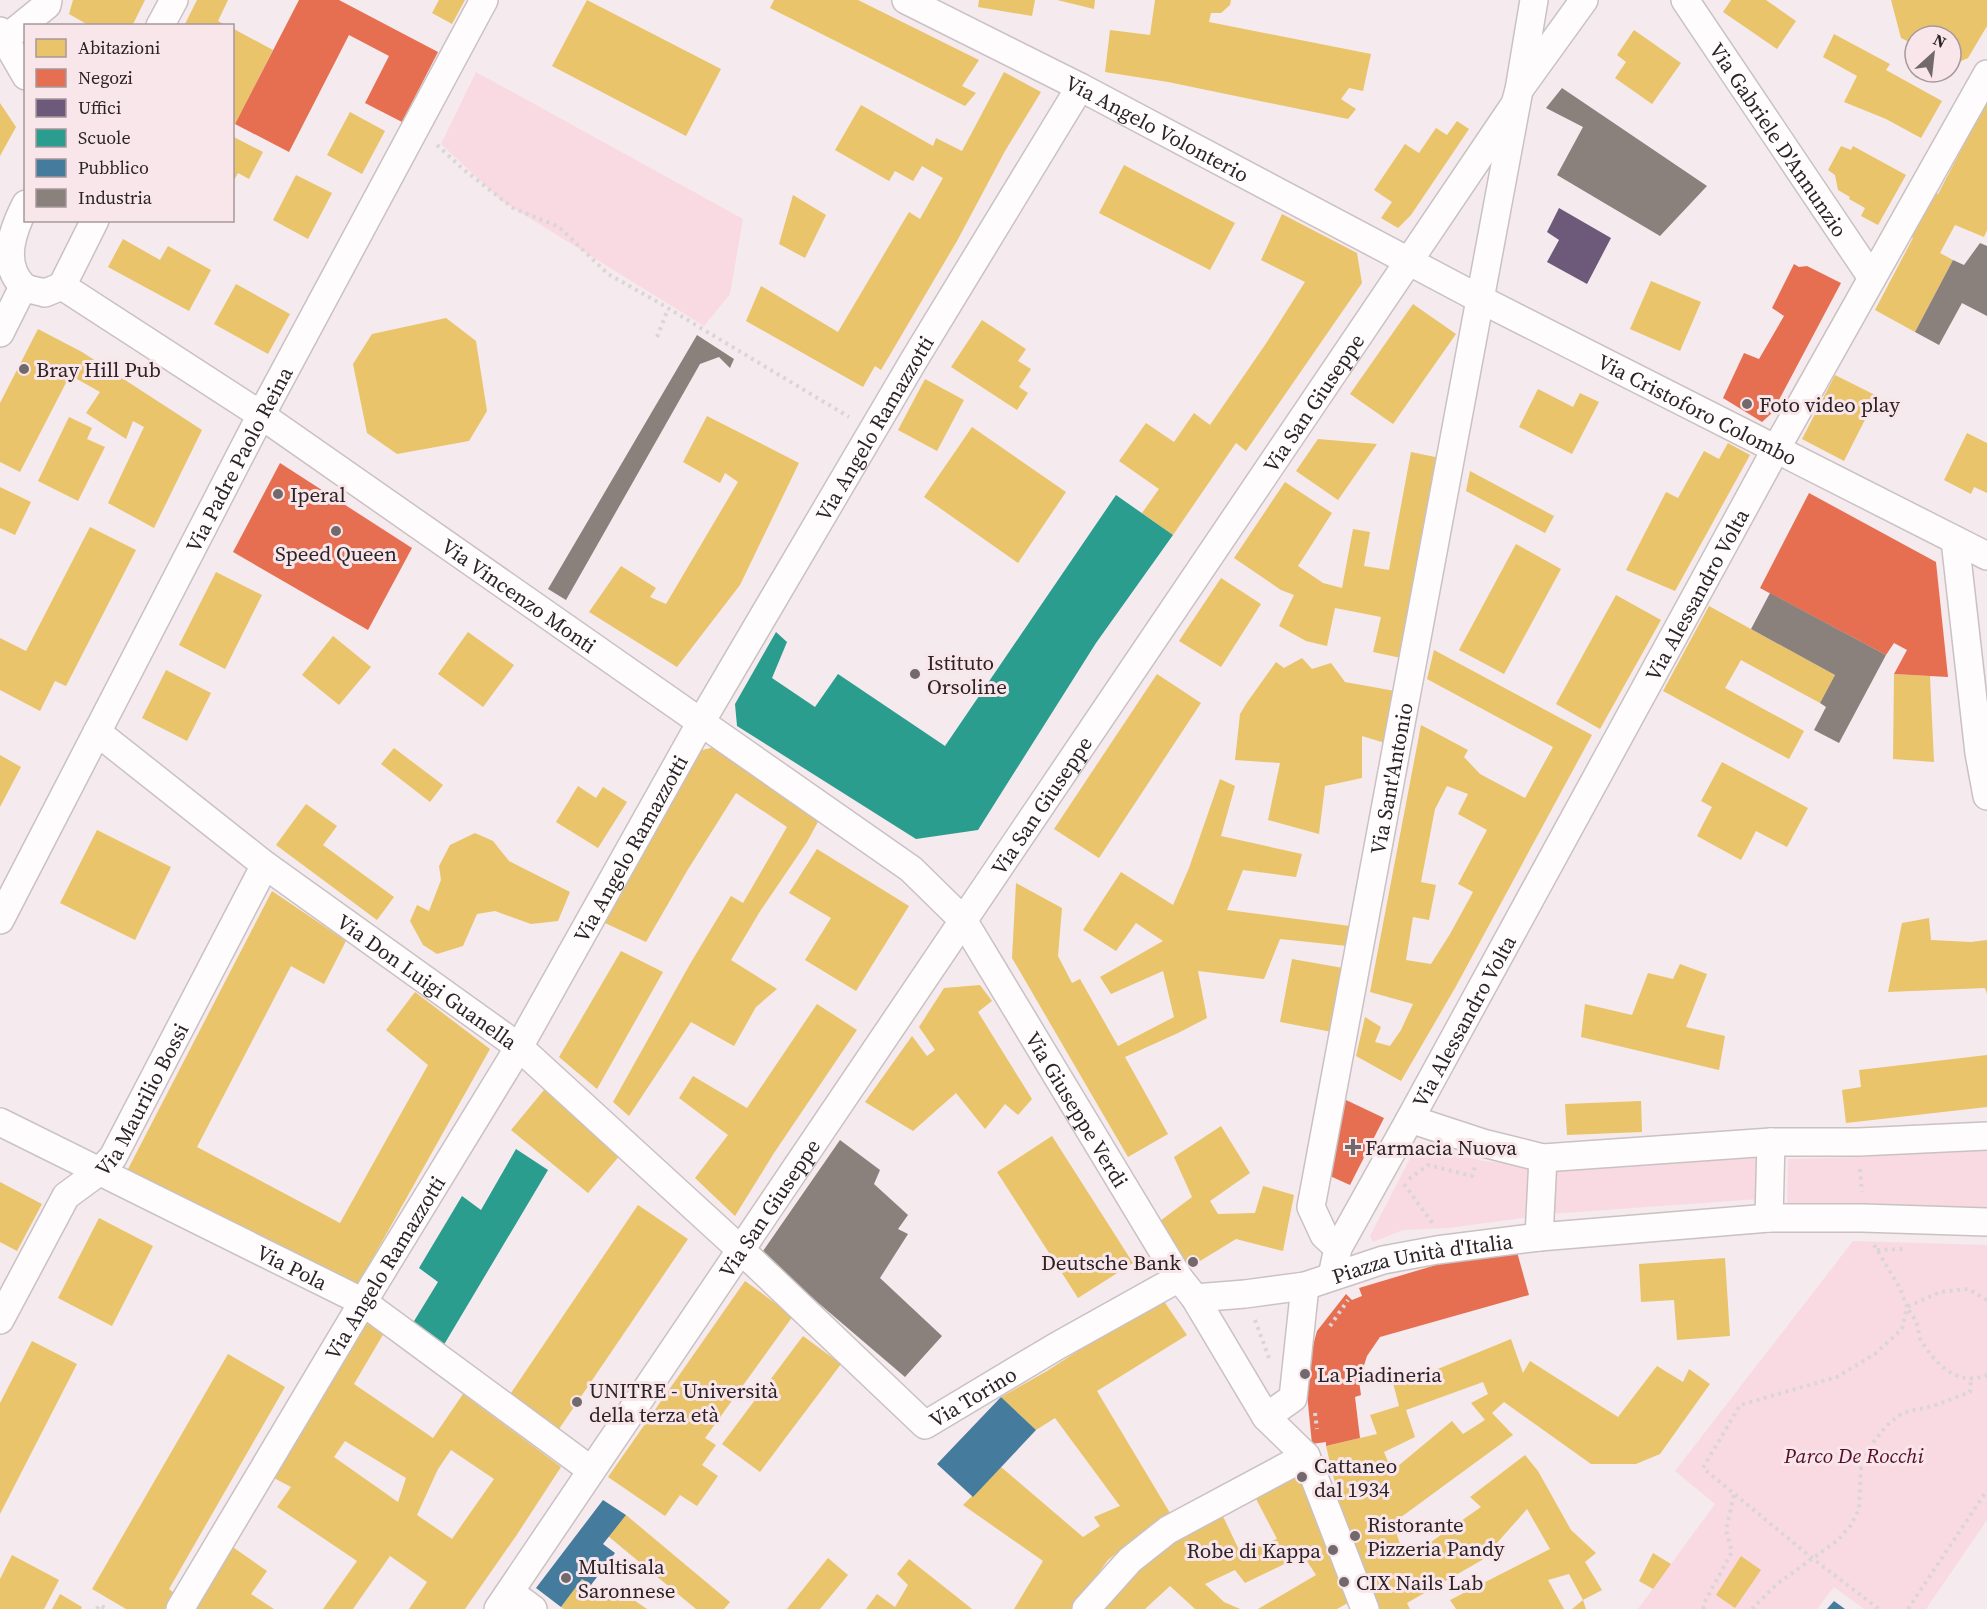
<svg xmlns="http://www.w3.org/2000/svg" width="1987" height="1609" font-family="'Source Serif 4',serif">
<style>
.green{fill:#f9dae2}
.homes{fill:#e9c46a;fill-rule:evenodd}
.shops{fill:#e76f51}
.offices{fill:#6d597a}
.schools{fill:#2a9d8f}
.public{fill:#457b9d}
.industry{fill:#8a817c}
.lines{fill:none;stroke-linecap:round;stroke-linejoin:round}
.minor-casing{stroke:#cac1c3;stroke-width:30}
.path{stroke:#dad6d8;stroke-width:4;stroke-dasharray:3 4.5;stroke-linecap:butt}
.minor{stroke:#fefcfc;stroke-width:27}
.poi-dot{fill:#72696c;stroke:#f9e6eb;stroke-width:2}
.labels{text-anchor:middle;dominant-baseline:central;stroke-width:6;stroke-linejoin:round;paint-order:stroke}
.street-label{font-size:21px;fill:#2b2426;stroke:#f9e6eb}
.poi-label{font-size:21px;fill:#2b2426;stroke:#f9e6eb;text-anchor:start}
.park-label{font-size:21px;font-style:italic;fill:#570c2b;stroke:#f9e6eb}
</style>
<rect width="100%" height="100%" fill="#f5eaed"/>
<g class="green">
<path d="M476 72 743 219 730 294 704 326 502 201 441 144Z"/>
<path d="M1416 1147 1484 1161 1535 1166 1536 1216 1449 1228 1403 1230 1373 1242 1370 1236Z"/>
<path d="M1987 1148V1215L1787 1211 1788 1159 1860 1157Z"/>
<path d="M1758 1158 1759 1199 1549 1214 1551 1168Z"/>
<path d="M1853 1241 1987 1245V1520L1926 1609H1864L1834 1587 1817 1609H1638L1715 1504 1675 1471Z"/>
</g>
<g class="homes">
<path d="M73 0H145L132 26H90L69 14Z"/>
<path d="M197 0H228L218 21 227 26H184Z"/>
<path d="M439 0H465L452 24 432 13Z"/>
<path d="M587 0 721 69 686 136 552 66Z"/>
<path d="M774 0H858L979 60 962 86 976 93 965 106 770 8Z"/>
<path d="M979 0H1035L1032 16 978 7Z"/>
<path d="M1057 0H1095L1094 9Z"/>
<path d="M1155 0H1231L1230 5 1221 13H1211L1209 22 1371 54 1363 91 1349 88 1341 99 1356 109 1348 119 1168 82 1105 72 1110 30 1150 35Z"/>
<path d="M1731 0H1766L1796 21 1777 49 1723 12Z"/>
<path d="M1891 0H1987V26L1968 58 1959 62 1951 63V36H1915V45L1901 38Z"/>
<path d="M232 28 273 50 235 124 232 122Z"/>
<path d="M1634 30 1681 63 1652 104 1615 78 1626 62 1617 55Z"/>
<path d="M1834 34 1890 64 1886 70 1942 101 1921 138 1886 119 1844 102 1857 76 1823 57Z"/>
<path d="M1004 72 1041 92 1005 151 957 241 881 370 875 366 863 387 746 321 761 286 838 332 909 212 920 219 943 178 922 166 913 181 895 171 889 181 835 150 861 105 933 146 936 138 962 151Z"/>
<path d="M1987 101V230L1984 237 1955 225 1940 253 1953 260 1915 332 1875 310 1913 238 1911 237 1935 194H1938Z"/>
<path d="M0 103 16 127 0 156Z"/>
<path d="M350 112 385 131 362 174 327 155Z"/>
<path d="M1457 121 1469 129 1411 215 1398 228 1381 218 1392 202 1374 190 1405 144 1419 153 1436 128 1447 135Z"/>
<path d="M232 136 263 152 249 179 238 173 232 184Z"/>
<path d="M1841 146 1851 150 1853 146 1906 175 1878 225 1861 216 1865 208 1849 199 1850 197 1838 190 1835 175 1828 170Z"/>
<path d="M1124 165 1235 223 1210 270 1099 213Z"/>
<path d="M296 175 332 193 308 239 273 220Z"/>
<path d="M793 195 826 215 805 258 779 244Z"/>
<path d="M1282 214 1357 253 1362 283 1246 451 1236 443 1173 535 1142 513 1159 489 1119 461 1146 423 1174 442 1194 413 1210 425 1267 342 1305 282 1261 260Z"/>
<path d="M123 239 160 260 168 246 211 270 189 311 108 267Z"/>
<path d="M1651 281 1701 302 1680 351 1630 329Z"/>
<path d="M236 284 290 314 268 354 214 324Z"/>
<path d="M1413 304 1456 334 1393 424 1350 394Z"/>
<path d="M446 318 476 341 487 411 469 441 397 454 367 433 353 364 372 334Z"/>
<path d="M982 320 1026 349 1018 361 1031 369 1019 387 1028 393 1017 410 951 367Z"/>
<path d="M38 329 82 352 202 430 154 528 108 503 144 427 133 421 126 439 86 413 100 392 70 375 20 472 0 462V403Z"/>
<path d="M1835 375 1877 396 1844 461 1802 439Z"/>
<path d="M925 379 964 400 937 451 898 430Z"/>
<path d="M1538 389 1573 407 1580 393 1599 402 1572 454 1519 427Z"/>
<path d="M707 416 799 463 740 585 677 667 589 612 621 566 656 588 650 597 666 604 738 482 725 473 720 483 683 462Z"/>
<path d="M69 417 92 428 87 439 105 447 78 501 38 481Z"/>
<path d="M972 427 1066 492 1018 563 924 497Z"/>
<path d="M1967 433 1987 443V493L1974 487 1971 494 1944 480Z"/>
<path d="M1318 439 1377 444 1338 500 1296 471Z"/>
<path d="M1728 443 1750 455 1675 591 1626 570 1666 492 1678 498 1704 451 1719 459Z"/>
<path d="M1411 452 1440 458 1401 658 1373 652 1381 617 1335 608 1327 646 1306 641 1279 626 1294 595 1281 590 1234 558 1285 482 1332 513 1298 566 1323 583 1342 588 1353 529 1370 532 1364 566 1389 570Z"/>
<path d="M1470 471 1554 516 1545 533 1466 491Z"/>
<path d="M0 487 31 502 15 535 0 528Z"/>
<path d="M90 527 136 550 66 686 55 681 40 711 0 690V638L26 651Z"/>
<path d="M1516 544 1561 569 1504 674 1459 650Z"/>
<path d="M216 572 262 595 225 669 179 645Z"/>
<path d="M1221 578 1261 604 1221 667 1179 641Z"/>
<path d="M1616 595 1661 620 1600 729 1556 704Z"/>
<path d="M1709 606 1835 675 1820 703 1741 660 1725 688 1804 731 1789 759 1663 691Z"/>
<path d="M468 632 514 665 483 707 438 674Z"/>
<path d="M333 636 371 667 339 705 302 675Z"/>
<path d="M1434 650 1592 735 1455 988 1401 1081 1356 1056 1365 1017 1381 1027 1375 1042 1390 1046 1401 1030 1413 1004 1370 992 1421 725 1468 750 1464 757 1480 774 1525 798 1553 747 1427 679ZM1447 786 1468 794 1458 814 1487 830 1458 884 1473 892 1450 934 1431 964 1406 960 1413 917 1429 920 1436 885 1421 882 1435 809Z"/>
<path d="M1302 658 1312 669 1331 663 1345 682 1395 691 1385 743 1362 736V778L1325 786 1319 834 1268 820 1280 763 1235 760 1240 714 1246 704 1276 662 1284 668Z"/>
<path d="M166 670 211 693 187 741 142 718Z"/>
<path d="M1157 674 1201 703 1099 858 1054 829Z"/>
<path d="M1894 674 1930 676 1934 762 1893 759Z"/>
<path d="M719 746 820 818 807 842 759 913 731 960 777 989 756 1007 734 1046 691 1022 629 1116 613 1102 690 964 731 896 743 903 787 827 736 793 687 871 646 942 605 923 698 751Z"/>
<path d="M394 748 443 785 430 802 381 764Z"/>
<path d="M0 755 21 767 0 807Z"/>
<path d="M1722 762 1808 808 1787 847 1756 831 1741 860 1697 836 1712 807 1701 801Z"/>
<path d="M1220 779 1235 786 1221 836 1302 854 1296 877 1243 870 1227 910 1350 926 1347 946 1280 939 1264 979 1198 971 1207 1018 1178 1033 1125 1057 1168 1134 1128 1157 1012 958 1016 883 1062 908 1058 956 1072 983 1080 979 1118 1046 1174 1017 1163 971 1111 994 1100 977 1163 941 1136 923 1116 951 1083 930 1121 872 1173 905 1189 868Z"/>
<path d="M578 786 596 798 603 787 627 802 598 848 556 822Z"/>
<path d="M306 804 337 826 323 845 394 897 377 920 276 845Z"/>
<path d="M97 830 171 867 135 940 60 903Z"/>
<path d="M475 833 493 841 509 861 570 892 558 921 531 924 495 911 477 914 463 946 437 954 423 945 410 921 417 905 429 911 441 880 439 866 450 845Z"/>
<path d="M817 849 909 906 856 991 805 960 831 918 789 893Z"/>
<path d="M272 891 346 941 324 984 291 966 197 1147 340 1223 428 1065 386 1030 415 992 490 1049 356 1288 127 1171Z"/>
<path d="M1929 918 1931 940 1971 942 1987 940V994L1985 988 1888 992 1902 923Z"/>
<path d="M621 951 663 972 597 1089 559 1057Z"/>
<path d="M1292 959 1343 968 1332 1032 1280 1022Z"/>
<path d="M1680 964 1707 974 1686 1027 1725 1036 1719 1070 1581 1037 1585 1004 1632 1015 1648 973 1673 979Z"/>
<path d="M980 985 992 1001 978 1012 1032 1099 1018 1115 1005 1104 985 1129 956 1093 913 1131 865 1102 912 1036 927 1056 935 1050 919 1027 944 988Z"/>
<path d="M817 1004 857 1030 774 1153 735 1216 695 1178 728 1135 679 1098 693 1076 747 1108Z"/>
<path d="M1987 1055V1107L1846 1123 1842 1090 1861 1087 1859 1070Z"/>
<path d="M544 1090 621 1154 588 1193 511 1130Z"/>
<path d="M1641 1101 1642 1132 1567 1135 1565 1104Z"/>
<path d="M1221 1126 1250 1173 1210 1201 1218 1214 1255 1213 1263 1186 1294 1195 1283 1251 1236 1239 1187 1269 1160 1221 1192 1197 1174 1157Z"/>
<path d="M1052 1136 1133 1263 1078 1298 997 1172Z"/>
<path d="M0 1182 42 1204 17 1251 0 1242Z"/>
<path d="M638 1205 688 1239 559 1429 509 1396Z"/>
<path d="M99 1218 153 1246 112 1326 58 1298Z"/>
<path d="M1725 1258 1730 1336 1677 1340 1674 1300 1641 1302 1639 1264Z"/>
<path d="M745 1281 793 1316 705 1438 716 1445 702 1465 718 1476 697 1506 680 1495 665 1516 608 1477Z"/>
<path d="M1161 1297 1187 1335 1097 1391 1170 1513 1140 1534 1108 1560 1072 1609H1014L1043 1561 963 1505 1001 1467 1083 1537 1100 1526 1094 1517 1120 1506 1055 1418 1036 1430 1001 1397 1047 1371Z"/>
<path d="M361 1323 374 1325 384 1333 354 1384 433 1438 463 1394 561 1467 516 1536 465 1609H409L427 1582 390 1556 353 1609H323L357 1561 277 1507 291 1487 272 1477ZM345 1441 406 1478 398 1502 334 1457ZM451 1450 494 1479 452 1539 417 1515 438 1469Z"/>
<path d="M803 1336 841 1364 760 1472 722 1444Z"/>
<path d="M1511 1339 1523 1373 1530 1361 1618 1417 1657 1366 1683 1382 1689 1369 1710 1384 1660 1454 1636 1464H1591L1504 1402 1492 1413 1513 1435 1393 1523 1400 1544 1408 1558 1481 1507 1470 1497 1525 1455 1538 1471 1571 1530 1596 1553 1585 1562 1602 1590 1583 1600 1569 1574 1548 1580 1564 1609H1456L1450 1600 1550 1549 1527 1509 1482 1560 1407 1603 1410 1609H1377L1345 1525 1326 1446 1377 1434 1370 1415 1399 1406 1393 1383 1428 1373ZM1483 1382 1488 1394 1471 1403 1485 1420 1463 1434 1452 1421 1392 1471 1384 1452 1415 1437 1406 1410Z"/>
<path d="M32 1341 77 1364 0 1514V1403Z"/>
<path d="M228 1354 285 1387 169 1589 174 1593 165 1609H126L92 1589Z"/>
<path d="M1298 1468 1353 1600 1337 1609H1258L1316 1575 1303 1555 1245 1583 1235 1570 1205 1584 1224 1602 1240 1609H1195L1170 1586 1145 1609H1096L1160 1542 1220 1510 1241 1554 1277 1539 1253 1493Z"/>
<path d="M626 1515 730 1602 724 1609H696L608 1536Z"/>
<path d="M227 1543 267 1571 251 1594 274 1609H197Z"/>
<path d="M1653 1553 1671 1564 1653 1589 1639 1581Z"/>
<path d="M12 1555 59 1580 44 1609H0V1579Z"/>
<path d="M1741 1556 1761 1570 1735 1608 1716 1595Z"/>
<path d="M828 1558 848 1575 820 1609H787Z"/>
<path d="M909 1559 972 1609H866L877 1594 895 1607 908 1585 897 1574Z"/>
<path d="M582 1579 591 1585 622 1592 647 1609H564L561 1607Z"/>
<path d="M60 1594 82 1607 81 1609H52Z"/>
<path d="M1583 1600 1586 1609H1572Z"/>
</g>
<g class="shops">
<path d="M299 0H339L438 52 402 122 365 103 389 56 349 35 289 152 235 124Z"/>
<path d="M1794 264 1799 267 1807 266 1841 283 1772 413 1762 422 1723 398 1744 353 1759 359 1784 316 1772 308Z"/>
<path d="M280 463 412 548 368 630 233 552Z"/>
<path d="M1809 493 1936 562 1948 677 1894 674 1907 650 1894 643 1886 655 1760 588Z"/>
<path d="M1346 1100 1384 1118 1350 1185 1330 1176Z"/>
<path d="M1517 1252 1529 1295 1380 1337 1367 1356 1359 1381 1361 1395 1355 1397 1360 1438 1326 1446V1442L1312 1444 1305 1374 1317 1331 1346 1294 1352 1300 1362 1296 1359 1288 1456 1259Z"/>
</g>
<path class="offices" d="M1559 208 1611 238 1587 284 1547 262 1559 240 1547 232Z"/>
<g class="schools">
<path d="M1116 495 1173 535 1096 643 978 830 916 839 737 726 735 704 776 632 787 642 772 678 815 707 838 674 945 746Z"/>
<path d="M516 1149 548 1170 442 1348 411 1326 438 1282 419 1268 462 1196 481 1210Z"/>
</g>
<g class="public">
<path d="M1001 1397 1036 1430 973 1497 937 1464Z"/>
<path d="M603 1500 626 1515 603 1544 615 1553 591 1585 582 1579 561 1607 536 1588Z"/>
<path d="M1834 1601 1845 1609H1827Z"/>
</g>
<g class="industry">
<path d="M1562 88 1707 186 1660 236 1557 175 1583 127 1546 108Z"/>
<path d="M1980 243 1987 246V316L1962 303 1939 345 1915 332 1953 260 1964 265Z"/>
<path d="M697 335 734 359 730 368 719 357 700 364 566 600 548 589Z"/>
<path d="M1770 593 1886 655 1839 743 1814 730 1826 707 1820 703 1835 675 1751 629Z"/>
<path d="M840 1140 880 1170 874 1184 908 1215 898 1229 908 1234 880 1278 942 1336 905 1377 761 1254Z"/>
</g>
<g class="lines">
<defs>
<g id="minor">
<path id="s1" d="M906 0 1080 87 1480 299 1987 556"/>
<path id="s2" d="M1685 0 1872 278"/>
<path d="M160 26 174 0"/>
<path d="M0 31 26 76"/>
<path d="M5 39 47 5 48 0"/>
<path d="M26 204C13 229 0 263 23 286 28 290 38 291 45 293L62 286 95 220"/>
<path id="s3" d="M62 286 261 415 911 869 963 920 1179 1278 1195 1298 1266 1417 1306 1456 1365 1609"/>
<path d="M0 333 23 287"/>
<path d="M1955 540 1979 753 1987 796"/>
<path id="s4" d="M97 732 265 865 519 1047 742 1251 925 1425 1057 1346 1179 1278"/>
<path id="s5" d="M0 920 261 415 484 0"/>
<path d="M1410 1119 1483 1143 1543 1158 1771 1142H1859L1987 1136"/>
<path id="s6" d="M0 1122 363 1302 591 1470"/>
<path d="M1769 1218 1771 1142"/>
<path d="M1539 1237 1543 1158"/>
<path id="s7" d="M1338 1248 1324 1235 1311 1207 1519 90 1534 0"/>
<path id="s8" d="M1332 1276 1338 1248 1410 1119 1776 449 1987 74"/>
<path id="s9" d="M1195 1298 1245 1294 1305 1286 1383 1260 1437 1250 1539 1237 1769 1218H1863L1987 1222"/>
<path id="s10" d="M0 1320 66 1196 100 1171 113 1157 265 865"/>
<path d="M1266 1417 1293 1398 1305 1286"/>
<path d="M510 1592 533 1609"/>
<path id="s11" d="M180 1609 363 1302 519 1047 701 722 914 360 1080 87"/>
<path id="s12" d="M498 1609 1515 104 1519 90 1584 0"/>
<path d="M1086 1609 1130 1560 1168 1530 1306 1456"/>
</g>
</defs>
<use href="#minor" class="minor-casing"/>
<g class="path">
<path d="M437 145 463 169 513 208 559 227 608 274 656 301 849 417"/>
<path d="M657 337 668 309"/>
<path d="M1860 1169 1862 1192"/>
<path d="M1409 1179 1428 1165 1472 1176 1475 1167"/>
<path d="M1404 1184 1433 1224"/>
<path d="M1874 1245 1900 1288 1907 1307 1902 1329 1875 1354 1837 1377 1740 1405 1703 1468 1812 1558 1879 1609"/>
<path d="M1877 1250 1903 1249"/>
<path d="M1987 1300 1968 1289 1940 1292 1907 1307C1910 1313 1915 1318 1917 1324 1919 1330 1918 1337 1922 1342 1936 1365 1959 1387 1987 1375"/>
<path d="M1255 1320 1269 1358"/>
<path d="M1330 1326 1348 1300"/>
<path d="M1315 1413 1317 1429"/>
<path d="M97 1609 99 1605 107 1609"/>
<path d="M1703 1609 1704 1603 1732 1552 1726 1530 1734 1495"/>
<path d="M1752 1609 1777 1584 1838 1540 1851 1525 1859 1509 1861 1468 1872 1444 1886 1426 1902 1413 1936 1405 1970 1392 1971 1378"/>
<path d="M1908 1609 1987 1490"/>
</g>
<use href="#minor" class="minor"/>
</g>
<g class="poi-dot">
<circle cx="24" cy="369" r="6"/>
<circle cx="1747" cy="404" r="6"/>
<circle cx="278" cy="494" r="6"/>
<circle cx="336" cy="531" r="6"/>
<circle cx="915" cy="674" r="6"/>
<path d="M1350 1138h6v6h6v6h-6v6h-6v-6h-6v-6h6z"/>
<circle cx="1193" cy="1262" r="6"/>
<circle cx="1305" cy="1374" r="6"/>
<circle cx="577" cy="1402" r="6"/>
<circle cx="1302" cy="1477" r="6"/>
<circle cx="1355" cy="1536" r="6"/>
<circle cx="1333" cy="1550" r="6"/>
<circle cx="566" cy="1578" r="6"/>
<circle cx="1344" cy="1582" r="6"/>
</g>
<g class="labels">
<g class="street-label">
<text stroke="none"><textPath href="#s1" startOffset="282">Via Angelo Volonterio</textPath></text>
<text stroke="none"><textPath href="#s2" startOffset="168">Via Gabriele D'Annunzio</textPath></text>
<text stroke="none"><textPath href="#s12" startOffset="1456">Via San Giuseppe</textPath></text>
<text stroke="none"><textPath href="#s1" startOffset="891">Via Cristoforo Colombo</textPath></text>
<text stroke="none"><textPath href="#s11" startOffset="1370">Via Angelo Ramazzotti</textPath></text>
<text stroke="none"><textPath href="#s5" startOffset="519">Via Padre Paolo Reina</textPath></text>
<text stroke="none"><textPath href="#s3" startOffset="552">Via Vincenzo Monti</textPath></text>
<text stroke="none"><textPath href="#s8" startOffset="774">Via Alessandro Volta</textPath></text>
<text stroke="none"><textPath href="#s7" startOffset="486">Via Sant'Antonio</textPath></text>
<text stroke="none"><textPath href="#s12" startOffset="970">Via San Giuseppe</textPath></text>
<text stroke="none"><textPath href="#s11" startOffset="884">Via Angelo Ramazzotti</textPath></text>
<text stroke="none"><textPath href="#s4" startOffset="414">Via Don Luigi Guanella</textPath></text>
<text stroke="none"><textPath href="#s8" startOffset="288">Via Alessandro Volta</textPath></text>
<text stroke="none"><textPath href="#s10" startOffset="266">Via Maurilio Bossi</textPath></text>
<text stroke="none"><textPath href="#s3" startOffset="1324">Via Giuseppe Verdi</textPath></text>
<text stroke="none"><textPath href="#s12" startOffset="484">Via San Giuseppe</textPath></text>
<text stroke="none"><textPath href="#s9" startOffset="232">Piazza Unità d'Italia</textPath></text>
<text stroke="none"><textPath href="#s6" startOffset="326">Via Pola</textPath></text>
<text stroke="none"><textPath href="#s11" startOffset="398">Via Angelo Ramazzotti</textPath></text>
<text stroke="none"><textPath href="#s4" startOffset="1137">Via Torino</textPath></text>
</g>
<g class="poi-label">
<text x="36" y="369">Bray Hill Pub</text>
<text x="1759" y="404">Foto video play</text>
<text x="290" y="494">Iperal</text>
<text x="336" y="553" text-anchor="middle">Speed Queen</text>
<text x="927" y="662">Istituto<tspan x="927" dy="24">Orsoline</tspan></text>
<text x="1365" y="1147">Farmacia Nuova</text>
<text x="1181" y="1262" text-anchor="end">Deutsche Bank</text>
<text x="1317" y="1374">La Piadineria</text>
<text x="589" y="1390">UNITRE - Università<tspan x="589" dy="24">della terza età</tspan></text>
<text x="1314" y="1465">Cattaneo<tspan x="1314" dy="24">dal 1934</tspan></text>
<text x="1367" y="1524">Ristorante<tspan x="1367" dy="24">Pizzeria Pandy</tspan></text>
<text x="1321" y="1550" text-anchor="end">Robe di Kappa</text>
<text x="578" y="1566">Multisala<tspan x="578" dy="24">Saronnese</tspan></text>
<text x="1356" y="1582">CIX Nails Lab</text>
</g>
<g class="park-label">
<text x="1854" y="1455">Parco De Rocchi</text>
</g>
</g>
<rect x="24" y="24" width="210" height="198" fill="#f9e6eb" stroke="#a7989c" stroke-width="1.5"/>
<rect x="36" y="39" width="30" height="18" fill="#e9c46a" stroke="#a7989c" stroke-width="1.5"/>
<text x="78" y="54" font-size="18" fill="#2b2426">Abitazioni</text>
<rect x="36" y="69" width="30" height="18" fill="#e76f51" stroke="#a7989c" stroke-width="1.5"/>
<text x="78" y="84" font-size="18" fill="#2b2426">Negozi</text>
<rect x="36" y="99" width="30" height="18" fill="#6d597a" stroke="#a7989c" stroke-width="1.5"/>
<text x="78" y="114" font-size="18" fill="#2b2426">Uffici</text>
<rect x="36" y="129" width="30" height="18" fill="#2a9d8f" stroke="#a7989c" stroke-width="1.5"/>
<text x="78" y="144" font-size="18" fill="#2b2426">Scuole</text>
<rect x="36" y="159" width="30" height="18" fill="#457b9d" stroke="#a7989c" stroke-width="1.5"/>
<text x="78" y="174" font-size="18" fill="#2b2426">Pubblico</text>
<rect x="36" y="189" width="30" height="18" fill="#8a817c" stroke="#a7989c" stroke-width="1.5"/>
<text x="78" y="204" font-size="18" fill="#2b2426">Industria</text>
<g transform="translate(1933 54) rotate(27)"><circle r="28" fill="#f9e6eb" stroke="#a7989c" stroke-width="1.5"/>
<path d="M0-4.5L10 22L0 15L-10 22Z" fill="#72696c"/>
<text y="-9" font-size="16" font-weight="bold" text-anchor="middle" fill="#2b2426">N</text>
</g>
</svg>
